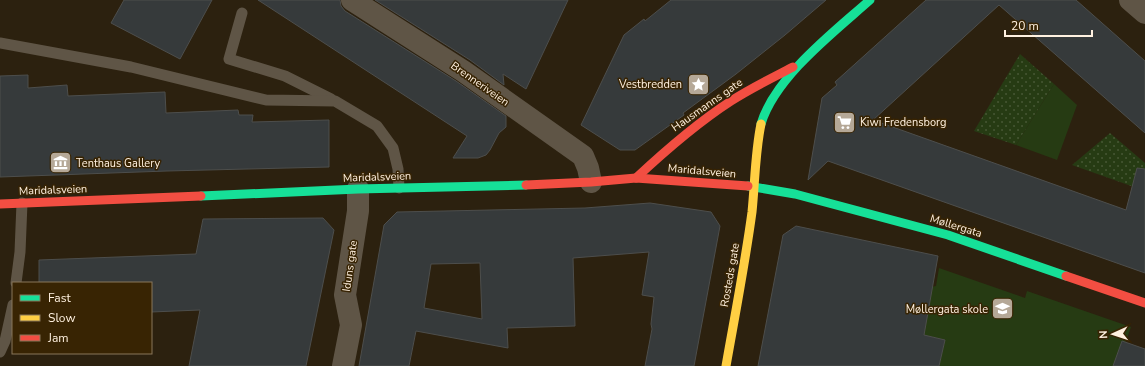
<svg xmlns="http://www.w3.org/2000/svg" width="1145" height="366" font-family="'Nunito Sans',sans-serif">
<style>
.grass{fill:url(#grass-dots)}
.park{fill:#263b13}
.building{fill:#363a3b;stroke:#4d4e4c;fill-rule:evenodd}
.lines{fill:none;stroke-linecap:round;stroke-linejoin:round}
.lane{stroke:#5f5546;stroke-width:11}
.street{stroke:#5f5546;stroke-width:22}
.fast{stroke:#16e098;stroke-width:9}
.slow{stroke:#ffcf43;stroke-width:9}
.jam{stroke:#f24e42;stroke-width:9}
.labels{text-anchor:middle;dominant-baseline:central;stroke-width:3;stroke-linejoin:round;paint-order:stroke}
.street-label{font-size:11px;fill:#fff1e0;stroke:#382403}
.poi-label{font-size:11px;fill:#fff1e0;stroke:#382403;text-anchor:end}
</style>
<defs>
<pattern id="grass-dots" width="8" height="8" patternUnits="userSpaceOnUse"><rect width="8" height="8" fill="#263b13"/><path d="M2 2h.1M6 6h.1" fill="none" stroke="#475835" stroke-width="1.8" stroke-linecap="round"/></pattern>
</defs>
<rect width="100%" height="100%" fill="#2c210f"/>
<g class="grass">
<path d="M1020 54 1054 84 1016 145 974 131Z"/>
<path d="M1110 133 1145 163V175L1134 187 1072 165Z"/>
</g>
<g class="park">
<path d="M1054 84 1077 105 1057 160 1016 145Z"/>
<path d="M939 268 1025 298 1027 291 1131 327 1117 366H939L945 340 924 335 931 287 936 286Z"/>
</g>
<g class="building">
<path d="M124 0H212L180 59 111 23Z"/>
<path d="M258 0H340L341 6 345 11 456 81 506 116V127L499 133 490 150 486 155 478 158H453L467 136Z"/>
<path d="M375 0H568L526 89 503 74 504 85 470 60Z"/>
<path d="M671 0H826L785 35 736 74 683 113 684 115 635 150H620L581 125 624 35 644 19 645 21Z"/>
<path d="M926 0H1076L1145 61V133L999 5 873 120 1126 210 1137 168 1145 169V273L828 161 808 180 822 98 837 85 835 82Z"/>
<path d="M28 75V88L67 85 68 96 165 92 166 113 238 110 239 115H253L252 122 329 120V167L167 171 0 177V76Z"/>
<path d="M650 203 711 212 720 226 694 366H645L652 329 651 324 654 297 642 295 649 252 573 258 575 326 507 328 508 348 416 331 409 366H359L384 225 397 212 585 208ZM480 263 482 319 424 308 431 264Z"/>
<path d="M323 218 334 230 306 366H189L200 310 151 312V283H39V260L196 254 203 219Z"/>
<path d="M796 226 938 256 924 335 945 340 939 366H758L783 235Z"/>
<path d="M1122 341 1145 349V366H1113Z"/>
</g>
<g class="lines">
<g class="lane">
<path d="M242 13 229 59 285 76 331 99"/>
<path d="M0 43 131 67 266 100 335 101 377 126 393 148 398 169 399 188"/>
<path d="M16 283 20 252 22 203"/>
<path d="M0 352 5 341 13 305"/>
</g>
<g class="street">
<path d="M352 0 463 71 583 156 588 168 591 182"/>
<path d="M1130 0 1145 13"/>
<path d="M343 366 351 325 345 295 358 211V189"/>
</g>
<g class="fast">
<path d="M761 124C775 77 834 32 870 0"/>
<path d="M748 186 795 194 948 235 1066 276"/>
<path d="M201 196 358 189 526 185"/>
</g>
<path class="slow" d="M726 366C735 315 745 264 752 212 755 183 755 153 761 124"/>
<g class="jam">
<path d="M636 178C666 150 697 123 731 101 751 88 772 78 793 67"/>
<path d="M526 185 591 182 636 178 748 186"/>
<path d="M0 204 201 196"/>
<path d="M1066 276 1145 303"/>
</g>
</g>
<defs>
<symbol id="sight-square" viewBox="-11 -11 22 22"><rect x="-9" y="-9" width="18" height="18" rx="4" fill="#b5a897" stroke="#382403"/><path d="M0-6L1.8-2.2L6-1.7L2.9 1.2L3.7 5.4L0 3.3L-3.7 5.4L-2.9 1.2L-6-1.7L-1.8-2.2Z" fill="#fff"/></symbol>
<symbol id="supermarket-square" viewBox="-11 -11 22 22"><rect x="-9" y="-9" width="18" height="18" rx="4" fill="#b5a897" stroke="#382403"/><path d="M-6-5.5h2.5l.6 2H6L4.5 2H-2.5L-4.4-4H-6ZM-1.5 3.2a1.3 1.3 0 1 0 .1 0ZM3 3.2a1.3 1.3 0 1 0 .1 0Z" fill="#fff"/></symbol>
<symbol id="museum-square" viewBox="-11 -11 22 22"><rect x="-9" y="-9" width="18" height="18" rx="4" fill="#b5a897" stroke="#382403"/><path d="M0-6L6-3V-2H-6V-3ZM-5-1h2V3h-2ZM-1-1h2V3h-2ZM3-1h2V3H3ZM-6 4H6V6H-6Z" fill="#fff"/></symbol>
<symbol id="school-square" viewBox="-11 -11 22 22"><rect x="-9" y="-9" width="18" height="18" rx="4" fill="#b5a897" stroke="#382403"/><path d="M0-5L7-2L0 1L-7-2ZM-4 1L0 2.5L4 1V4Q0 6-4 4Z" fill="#fff"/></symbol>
</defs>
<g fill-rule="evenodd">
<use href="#sight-square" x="686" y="72" width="25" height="25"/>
<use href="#supermarket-square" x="832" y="110" width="25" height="25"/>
<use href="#museum-square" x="48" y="150" width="25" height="25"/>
<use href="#school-square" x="990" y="296" width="25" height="25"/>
</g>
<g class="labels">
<g class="street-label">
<text transform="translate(480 84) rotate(35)">Brenneriveien</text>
<text transform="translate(707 105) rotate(-35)">Hausmanns gate</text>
<text transform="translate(702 171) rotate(5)">Maridalsveien</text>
<text transform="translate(377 177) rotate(-2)">Maridalsveien</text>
<text transform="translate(53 190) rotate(-2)">Maridalsveien</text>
<text transform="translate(956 226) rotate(17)">Møllergata</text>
<text transform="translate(350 266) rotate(-82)">Iduns gate</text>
<text transform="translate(730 275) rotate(-80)">Rosteds gate</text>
</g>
<g class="poi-label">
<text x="682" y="84">Vestbredden</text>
<text x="860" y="122" text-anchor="start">Kiwi Fredensborg</text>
<text x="76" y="163" text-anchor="start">Tenthaus Gallery</text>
<text x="988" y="309">Møllergata skole</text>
</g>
</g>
<rect x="12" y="282" width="140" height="72" fill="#382403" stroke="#88765b"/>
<rect x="20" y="295" width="20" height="6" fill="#16e098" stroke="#88765b"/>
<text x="48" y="302" font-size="12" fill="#fff1e0">Fast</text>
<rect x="20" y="315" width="20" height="6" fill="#ffcf43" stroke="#88765b"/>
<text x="48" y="322" font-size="12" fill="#fff1e0">Slow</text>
<rect x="20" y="335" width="20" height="6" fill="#f24e42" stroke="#88765b"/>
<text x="48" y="342" font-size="12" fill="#fff1e0">Jam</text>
<g transform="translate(1113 334) rotate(267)" stroke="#382403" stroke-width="3" paint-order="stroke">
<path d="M0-3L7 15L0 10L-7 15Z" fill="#fff1e0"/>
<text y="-6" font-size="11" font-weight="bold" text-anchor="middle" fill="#fff1e0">N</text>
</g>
<path d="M1005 30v6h87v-6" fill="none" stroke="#fff1e0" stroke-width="2"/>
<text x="1011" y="30" font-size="12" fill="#fff1e0" stroke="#382403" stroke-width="3" paint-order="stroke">20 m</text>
</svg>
